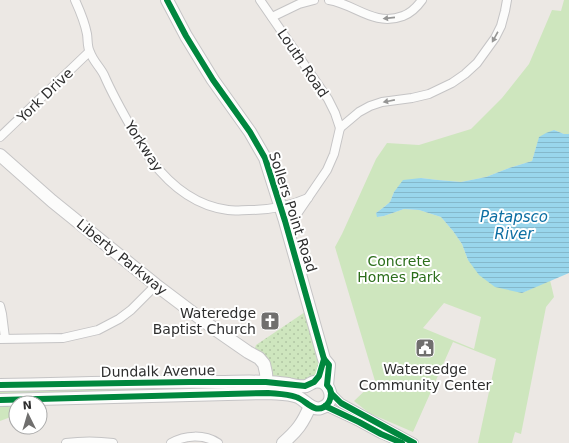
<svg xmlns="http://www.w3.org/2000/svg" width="569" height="443" font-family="'DejaVu Sans',sans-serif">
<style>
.grass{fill:url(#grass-dots)}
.forest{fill:url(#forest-firs)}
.park{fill:#cee6be;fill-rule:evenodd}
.water{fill:url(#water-rules)}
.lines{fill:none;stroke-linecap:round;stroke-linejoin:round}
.street-casing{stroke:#c5c4c5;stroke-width:10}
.secondary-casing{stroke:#c5c4c5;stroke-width:14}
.street{stroke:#fcfcfb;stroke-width:8}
.secondary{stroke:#fcfcfb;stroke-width:12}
.cycleway-casing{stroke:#fff;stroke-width:8}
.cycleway{stroke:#00873e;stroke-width:6}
.oneway{fill:#959594}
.labels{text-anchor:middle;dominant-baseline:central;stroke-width:4;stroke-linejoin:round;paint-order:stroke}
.street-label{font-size:14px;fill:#2e2e2e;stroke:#fff}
.park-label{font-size:14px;fill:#2c6e1b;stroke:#fff}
.poi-label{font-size:14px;fill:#2e2e2e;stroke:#fff;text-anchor:end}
.water-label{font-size:15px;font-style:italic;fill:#0d6fa3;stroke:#fff}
</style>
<defs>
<pattern id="grass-dots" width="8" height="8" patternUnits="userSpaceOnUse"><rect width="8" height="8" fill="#cee6be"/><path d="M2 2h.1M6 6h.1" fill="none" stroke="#b1c6a4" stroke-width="1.8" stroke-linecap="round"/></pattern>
<pattern id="forest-firs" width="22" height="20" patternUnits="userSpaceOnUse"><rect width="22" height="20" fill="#cee6be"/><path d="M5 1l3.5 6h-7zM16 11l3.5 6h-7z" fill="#b1c6a4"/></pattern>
<pattern id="water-rules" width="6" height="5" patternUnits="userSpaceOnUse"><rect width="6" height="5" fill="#99d6ec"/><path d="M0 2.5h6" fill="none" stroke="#84b8cb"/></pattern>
</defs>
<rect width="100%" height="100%" fill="#ece8e4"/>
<path class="grass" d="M305 312C310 327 324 358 317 373 315 376 311 379 308 382L274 378C270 372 272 368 270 362 267 356 260 351 255 348L256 345Z"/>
<path class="forest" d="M0 405H16V415L0 421Z"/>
<g class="park">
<path d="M564 0H569V134H564L554 130 539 138 532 161 509 168 486 177 461 182 438 180 421 178 394 192 390 202 384 207 376 213 378 217 384 216 404 209 419 210 441 217 453 231 462 244 468 260 522 293 550 280 554 297 546 307 521 434 515 432 512 443H478L496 359 453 342 413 432 369 413 354 401 375 381 335 247 342 234 376 159 387 143 419 145 471 129 502 98 529 64 552 10 561 11ZM444 303 481 317 474 349 423 328Z"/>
<path d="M257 385 260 389 0 395V390Z"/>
</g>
<path class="water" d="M554 130 564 134H569V273L522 293 495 287 479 275 468 260 462 244 453 231 441 217 419 210 404 209 384 216 377 217 376 213 384 207 390 202 394 192 403 180 421 178 438 180 461 182 486 177 509 168 532 161 539 137 546 133Z"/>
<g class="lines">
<defs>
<g id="street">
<path d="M75 0C80 11 85 23 87 34 88 40 87 47 90 52 93 61 100 67 104 75 113 96 124 115 135 134 141 143 145 152 151 160 170 185 196 206 228 210 235 211 242 210 249 210 270 210 290 206 308 198"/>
<path d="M260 0 328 99 335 113 340 128"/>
<path d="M329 0C355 4 374 27 403 16 411 13 417 7 422 0"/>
<path d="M272 17 299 4 314 0"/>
<path d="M0 137 89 52"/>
<path d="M285 221 297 214 327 170 334 154 340 128 359 112 370 106 382 102 412 98 429 94 452 83 465 74 477 63 495 38 501 26 505 11 507 0"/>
<path d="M0 306 2 314 5 338"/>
<path d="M0 339 63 338 98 330 119 319 131 310 156 285"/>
<path d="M331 393 341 403 414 443"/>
<path d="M325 406 359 422 381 434 402 443"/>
<path d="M66 443C82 441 97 441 113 443"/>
<path d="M171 443C185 435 204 434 218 443"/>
</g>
<g id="secondary">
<path d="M167 0 186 36 213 80 250 132 265 158 285 221 324 359 329 365 327 385"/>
<path d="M0 155 52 201 156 285 209 325 248 352 259 358 264 364 266 373 267 389"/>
<path d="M0 385C73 384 145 381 218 382 234 382 250 381 266 382 273 382 281 383 288 384 293 385 300 387 306 386 309 385 311 383 314 382 330 378 338 403 321 408 312 411 306 401 298 397 288 393 278 394 268 393L0 400"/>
<path d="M283 443C297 431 303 423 310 406"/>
</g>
</defs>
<use href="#street" class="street-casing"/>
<use href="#secondary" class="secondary-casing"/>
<use href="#street" class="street"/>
<use href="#secondary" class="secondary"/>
<defs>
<g id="cycleway">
<path d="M167 0 186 36 213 80 250 132 265 158 285 221 324 359 329 365 327 385 330 389 331 393 341 403 414 443"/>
<path d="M0 385 190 382H266L305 386 314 382 319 376 324 359"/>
<path d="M0 400 268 393C278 394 287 394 296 397 306 400 313 413 324 407 329 404 331 399 331 393"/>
<path d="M325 406 359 422 381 434 402 443"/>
</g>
</defs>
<use href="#cycleway" class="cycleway-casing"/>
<use href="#cycleway" class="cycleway"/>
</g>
<defs><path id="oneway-solid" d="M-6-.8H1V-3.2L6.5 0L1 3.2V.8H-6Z"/></defs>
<g class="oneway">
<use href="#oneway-solid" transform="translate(389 18) rotate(174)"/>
<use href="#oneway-solid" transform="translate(495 37) rotate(119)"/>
<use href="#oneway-solid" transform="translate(389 101) rotate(169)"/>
</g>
<defs>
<symbol id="church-square" viewBox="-11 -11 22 22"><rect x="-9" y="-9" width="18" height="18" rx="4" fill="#706f6e" stroke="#fff"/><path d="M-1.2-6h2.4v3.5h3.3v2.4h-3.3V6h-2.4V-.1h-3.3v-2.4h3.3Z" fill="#fff"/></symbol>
<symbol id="civic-square" viewBox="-11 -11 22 22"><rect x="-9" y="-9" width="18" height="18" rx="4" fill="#706f6e" stroke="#fff"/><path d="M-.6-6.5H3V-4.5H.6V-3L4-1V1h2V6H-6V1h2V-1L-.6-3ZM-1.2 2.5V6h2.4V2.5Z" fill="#fff"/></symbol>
</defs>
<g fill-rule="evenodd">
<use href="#church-square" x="259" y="310" width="22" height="22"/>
<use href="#civic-square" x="414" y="337" width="22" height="22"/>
</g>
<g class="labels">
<g class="street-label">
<text transform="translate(303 63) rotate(56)">Louth Road</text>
<text transform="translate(45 95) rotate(-44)">York Drive</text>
<text transform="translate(144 146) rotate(57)">Yorkway</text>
<text transform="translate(293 212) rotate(72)">Sollers Point Road</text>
<text transform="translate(122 257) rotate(39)">Liberty Parkway</text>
<text transform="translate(158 371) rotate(-1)">Dundalk Avenue</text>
</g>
<g class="park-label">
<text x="399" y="261">Concrete<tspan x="399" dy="16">Homes Park</tspan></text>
</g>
<g class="poi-label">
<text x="256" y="313">Wateredge<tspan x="256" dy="16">Baptist Church</tspan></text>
<text x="425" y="369" text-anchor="middle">Watersedge<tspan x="425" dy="16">Community Center</tspan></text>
</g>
<g class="water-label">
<text x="514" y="217">Patapsco<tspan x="514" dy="17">River</tspan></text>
</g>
</g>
<g transform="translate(28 415) rotate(355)"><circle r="19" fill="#ffffff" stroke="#ababab"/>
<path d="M0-3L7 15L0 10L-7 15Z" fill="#706f6e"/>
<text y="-6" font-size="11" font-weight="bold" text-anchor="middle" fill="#2e2e2e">N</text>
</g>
</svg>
